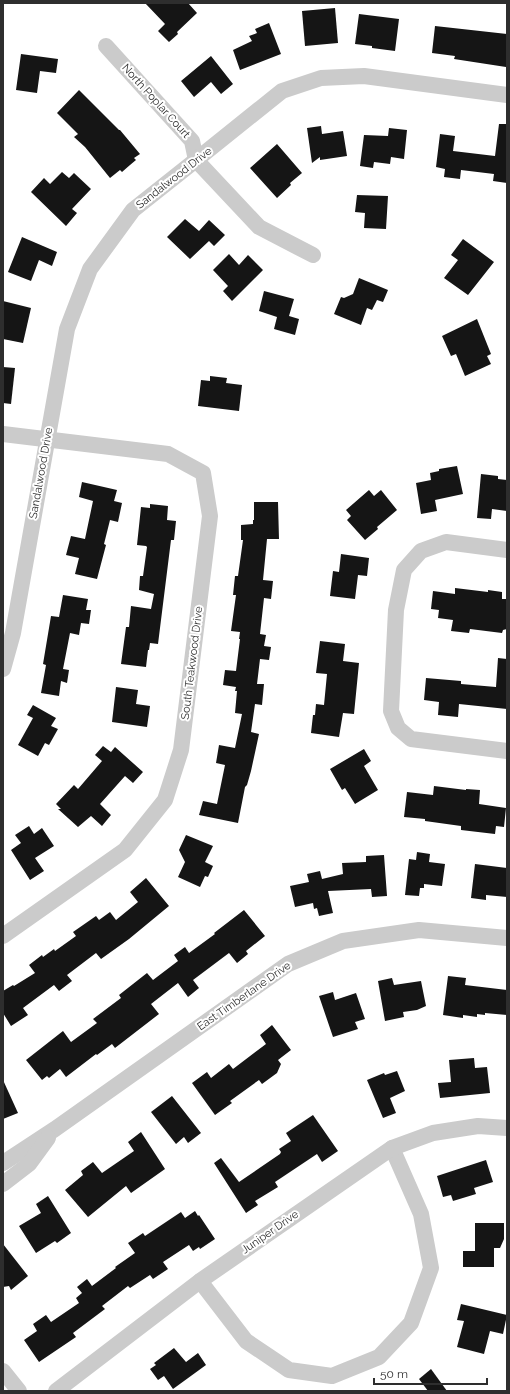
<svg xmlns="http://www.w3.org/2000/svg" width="510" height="1394" font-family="Raleway,sans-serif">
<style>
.building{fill:#151515}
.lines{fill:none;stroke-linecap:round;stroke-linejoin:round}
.minor{stroke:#cbcbcb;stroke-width:16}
.labels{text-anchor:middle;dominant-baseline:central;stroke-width:4;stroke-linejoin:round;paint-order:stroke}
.street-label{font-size:11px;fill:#2e2e2e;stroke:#fff}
</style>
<rect width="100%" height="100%" fill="#fff"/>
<g class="building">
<path d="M145 3H188L197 13 177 32 178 34 169 42 158 31 165 24Z"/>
<path d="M335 8 338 43 305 46 302 11Z"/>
<path d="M359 14 399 19 395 51 372 48V46L355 44Z"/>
<path d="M269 23 281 54 240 70 233 50 252 41 249 36 257 33 255 29Z"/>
<path d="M435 26 507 34 506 67 454 59 455 56 432 53Z"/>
<path d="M21 54 58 59 56 73 40 71 37 93 16 90Z"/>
<path d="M211 56 233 84 221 94 211 82 194 97 181 81Z"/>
<path d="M79 90 119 130H120L140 154 134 158 136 160 130 165 122 172 120 170 110 178 85 147 74 137 78 134 57 113Z"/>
<path d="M499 124H507V183L493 181 494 174 461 170 460 179 444 177 445 169 436 167 440 134 455 136 453 151 495 156Z"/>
<path d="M321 126 322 134 343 131 347 156 320 160V157L312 163 307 128Z"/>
<path d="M389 128 407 130 404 159 391 157 390 164 374 162 373 168 360 166 364 135 388 136Z"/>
<path d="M277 144 302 173 290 183 291 185 277 198 250 168Z"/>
<path d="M62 172 69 178 74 173 91 189 72 209 77 213 66 226 31 192 44 178 50 184Z"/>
<path d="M357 195 388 196 386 229 364 228 365 213 355 212Z"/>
<path d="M185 219 199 231 209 220 225 235 214 246 209 241 190 259 167 237Z"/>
<path d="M22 237 57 252 52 266 39 260 31 281 8 272Z"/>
<path d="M463 239 494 262 468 295 444 278 458 260 451 255Z"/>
<path d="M229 254 239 265 248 255 263 270 232 301 223 291 228 286 213 270Z"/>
<path d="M359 278 388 290 383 302 377 300 372 310 367 308 361 325 334 314 341 297 344 298 353 294Z"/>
<path d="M264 291 294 299 289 316 299 319 295 335 274 329 277 317 259 311Z"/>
<path d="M3 301 31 308 23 343 3 339Z"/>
<path d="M477 319 491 354 487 356 491 364 465 376 456 354 451 356 442 336Z"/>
<path d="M3 367 15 368 11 404 3 403Z"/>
<path d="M210 376 227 378 226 383 242 385 239 411 198 406 201 380 210 381Z"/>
<path d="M457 466 463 494 435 500 437 511 421 514 416 483 431 480 430 473 439 471V469Z"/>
<path d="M481 474 498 476V479L507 480V511L492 509 491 519 477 518Z"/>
<path d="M82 482 117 490 114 501 122 503 118 522 110 520 104 544 106 545 97 579 75 574 79 558 66 555 71 536 85 539 93 501 79 497Z"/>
<path d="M369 490 374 496 381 490 397 510 377 527 378 529 365 540 347 520 351 516 346 510Z"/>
<path d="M254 502H278L279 539H267L263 580 273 581 271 599 264 598 260 634 266 635 264 646 271 647 269 660 260 659 257 684H264L262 705 255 704 251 732 259 734 251 771 247 785 245 787 238 823 199 815 203 801 217 804 225 765 216 763 219 745 235 748 242 714 235 713 237 691H235L236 687 223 685 225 670 236 671 240 639H239L240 632 231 631 236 595H233L235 576H238L243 540H241V525L253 524V520H254Z"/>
<path d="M150 504 168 506 167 520 176 521 174 540H171L158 644 150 643 149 650H148L146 667 121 664 126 627H129L131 606 151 609 154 594 139 590 140 576H143L147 547 146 546 137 545 141 507 150 508Z"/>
<path d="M341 554 369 558 367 576 358 575 355 599 330 596 333 571 339 572Z"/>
<path d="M455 588 488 592V590L502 592V599H507V629L503 630 502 633 470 629 469 633 451 631 453 620 438 618 439 610 431 609 433 591 455 594Z"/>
<path d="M63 595 88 599 86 610H91L89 624 81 623 79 635 70 633 63 669 69 670 67 683 61 681 59 696 41 693 46 665 43 664 51 616 59 617Z"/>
<path d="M320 641 345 644 343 661 359 663 354 714 343 713 339 737 311 733 313 715H315L316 704 324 705 327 674 316 673Z"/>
<path d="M498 658 507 659V709L459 704 458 717 438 715 439 702 424 700 426 678 461 681V684L496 687Z"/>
<path d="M116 687 138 690 136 704 150 706 147 727 112 722Z"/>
<path d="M33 705 56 718 51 726 58 729 49 745 45 743 38 756 18 745 33 718 27 715Z"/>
<path d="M103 746 111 752 115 747 143 772 133 783 125 776 100 804 111 815 102 826 91 816 78 827 58 809H61L56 804 74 785 78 789 102 761 95 755Z"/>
<path d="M364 749 371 761 364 766 378 790 355 804 345 788 342 790 330 769Z"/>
<path d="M434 786 466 790V789L480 790 479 804 506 808 504 827 496 826 495 834 461 830V826L425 821V819L404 817 407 792 433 795Z"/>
<path d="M29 826 34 834 42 828 54 846 35 858 44 871 30 880 11 850 21 843 15 835Z"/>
<path d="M186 835 213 846 205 862 213 866 208 877 205 876 200 887 178 877 185 862 179 850Z"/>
<path d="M417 852 430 854 429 862 445 864 442 886 424 884V888H420L419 896 405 895 409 859 416 860Z"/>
<path d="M384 855 387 896 372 897 371 889 328 891 333 913 319 916 317 908 314 909 313 903 295 907 290 886 309 882 307 874 320 871 322 879 343 874 342 863 366 862V856Z"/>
<path d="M475 864 507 868V897L486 895V900L471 898Z"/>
<path d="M146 878 169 906 129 939 101 959 96 953 67 975 72 981 59 991 54 985 23 1008 28 1015 11 1026 3 1013V991L13 985 14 986 35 973 29 965 42 955 43 957 54 949 55 951 76 936 73 932 96 916 99 920 110 912 116 920 138 902 130 892Z"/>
<path d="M244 910 265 936 246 951 248 954 237 963 229 953 193 980 199 988 188 997 178 983 151 1004 159 1014 115 1048 112 1044 97 1055 96 1054 66 1077 60 1069 49 1078 47 1076 42 1080 26 1060 63 1031 71 1042 97 1023 93 1019 121 998 119 995 147 973 153 980 178 961 174 955 185 947 189 953 215 934 214 933Z"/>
<path d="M448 976 466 978 465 985 507 990V1015L485 1013V1015L477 1014V1017L463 1015V1018L443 1015Z"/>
<path d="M392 978 394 985 421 981 426 1006 417 1010 403 1012 404 1017 385 1021 378 981Z"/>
<path d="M333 992 335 1000 356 993 365 1019 355 1022 358 1029 333 1037 319 996Z"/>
<path d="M272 1025 291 1050 278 1060 281 1064 277 1073 262 1084 259 1080 230 1101 232 1103 215 1115 192 1083 207 1072 211 1078 229 1064 233 1069 266 1044 260 1035Z"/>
<path d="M474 1058 475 1068 487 1067 490 1093 440 1098 438 1083 451 1082 449 1060Z"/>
<path d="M397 1071 405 1091 390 1098 396 1113 383 1118 367 1080 384 1073 385 1075Z"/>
<path d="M3 1080 18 1113 3 1119Z"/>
<path d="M172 1096 201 1133 188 1143 184 1137 176 1144 151 1112Z"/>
<path d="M313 1115 338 1151 322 1162 317 1154 275 1182 278 1187 255 1201 258 1205 246 1213 214 1163 221 1158 239 1182 280 1154 281 1152 279 1149 291 1141 286 1133Z"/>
<path d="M141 1132 165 1169 131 1193 126 1186 88 1217 65 1190 83 1175 81 1171 93 1162 102 1173 134 1151 128 1142Z"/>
<path d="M486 1160 493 1182 474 1188 476 1194 453 1201 451 1195 443 1197 437 1176Z"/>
<path d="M48 1196 71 1233 57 1243 55 1241 36 1253 19 1226 41 1213 36 1204Z"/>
<path d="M195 1211 198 1216 199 1215 215 1239 200 1249 199 1247 193 1251 189 1245 163 1262 168 1269 153 1279 150 1275 130 1288 128 1286 102 1306 105 1309 73 1333 76 1337 39 1362 24 1340 37 1331 33 1324 46 1315 51 1322 79 1303 76 1298 82 1293 77 1287 87 1279 92 1286 116 1268 115 1267 135 1253 128 1243 143 1233 145 1236 181 1212 185 1218Z"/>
<path d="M475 1223H504V1239L500 1248H494V1267H463V1251H475Z"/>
<path d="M3 1244 28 1276 11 1290 9 1286 3 1287Z"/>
<path d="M461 1304 507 1315 503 1334 490 1331 484 1354 457 1347 464 1321 457 1320Z"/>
<path d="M174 1348 186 1362 198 1353 206 1365 173 1389 164 1376 158 1380 150 1369 156 1365 154 1363Z"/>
<path d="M431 1369 447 1391H428L419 1379Z"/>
</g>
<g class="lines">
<g class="minor">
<path d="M106 46 192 141 196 160"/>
<path d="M196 160 259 227 313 255"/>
<path d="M3 434 168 454 203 473 210 516 181 750 165 800 125 850 3 936"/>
<path d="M507 550 446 542 421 551 404 570 396 610 391 711 398 728 411 739 507 751"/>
<path d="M3 669 13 633 67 329 90 269 133 210 196 160 282 91 321 78 364 76 507 95"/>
<path d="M3 1163 55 1129 288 964 343 941 419 930 507 938"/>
<path d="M3 1184 29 1164 48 1138"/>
<path d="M200 1281 246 1341 289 1370 332 1376 379 1357 411 1323 431 1268 421 1214 392 1148"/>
<path d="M3 1371 19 1391"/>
<path d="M56 1391 200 1281 392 1148 433 1133 478 1126 507 1128"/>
</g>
</g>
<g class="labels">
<g class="street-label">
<text transform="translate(156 101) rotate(48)">North Poplar Court</text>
<text transform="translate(174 178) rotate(-38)">Sandalwood Drive</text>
<text transform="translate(41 473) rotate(-80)">Sandalwood Drive</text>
<text transform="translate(192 663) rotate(-83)">South Teakwood Drive</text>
<text transform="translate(244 996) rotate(-35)">East Timberlane Drive</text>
<text transform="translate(270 1232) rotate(-35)">Juniper Drive</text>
</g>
</g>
<rect width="510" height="1394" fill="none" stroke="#2e2e2e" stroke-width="8"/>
<path d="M374 1378v6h113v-6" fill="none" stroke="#2e2e2e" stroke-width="2"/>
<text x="380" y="1378" font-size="12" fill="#2e2e2e" stroke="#ffffff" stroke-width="3" paint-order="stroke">50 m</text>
</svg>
